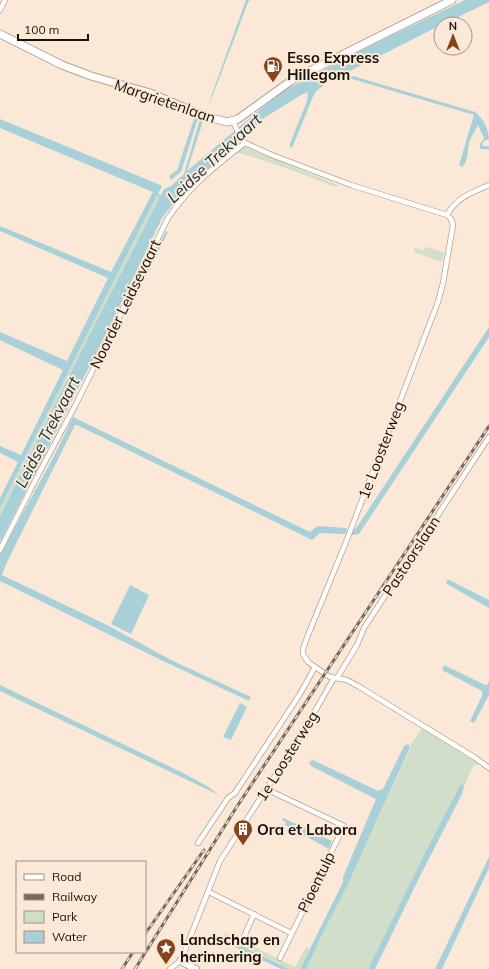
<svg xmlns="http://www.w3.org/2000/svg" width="489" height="969" font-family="Mulish,sans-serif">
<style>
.green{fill:#d0deca}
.water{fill:#a8d0d9}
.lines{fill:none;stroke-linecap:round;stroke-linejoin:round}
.ferry{stroke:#072f37;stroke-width:1;stroke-dasharray:5 4;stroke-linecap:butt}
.minor-casing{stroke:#b4a293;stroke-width:6}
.tertiary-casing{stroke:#b4a293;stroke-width:8}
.secondary-casing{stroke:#b4a293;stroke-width:9}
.minor{stroke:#fff;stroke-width:4.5}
.tertiary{stroke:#fff;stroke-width:6}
.secondary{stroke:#fff;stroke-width:7}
.rail-casing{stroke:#756a5f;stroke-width:3}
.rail{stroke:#fbe8d7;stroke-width:1.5;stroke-dasharray:4.5;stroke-linecap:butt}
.labels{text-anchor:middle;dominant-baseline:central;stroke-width:4;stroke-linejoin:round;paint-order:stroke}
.poi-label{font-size:15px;font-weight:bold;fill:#17110b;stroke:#fbe8d7;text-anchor:start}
.street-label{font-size:15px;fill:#17110b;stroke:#fbe8d7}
.water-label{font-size:16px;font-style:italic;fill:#072f37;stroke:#fbe8d7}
</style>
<rect width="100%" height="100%" fill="#fbe8d7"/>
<g class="green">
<path d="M245 147 338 185 336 187 286 168 243 154 234 153Z"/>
<path d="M157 195 161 197 79 356 0 516V508Z"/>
<path d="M429 247 444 253 442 262 414 252 415 248 422 250Z"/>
<path d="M422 728 479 764 473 766 464 787 460 785 456 792 368 969H306L323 933 348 884 408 753 412 743Z"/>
<path d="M225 933 295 967 306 947 309 949 300 969H289L265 957 221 939Z"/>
</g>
<g class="water">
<path d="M246 0H249L214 92 207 108Z"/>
<path d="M465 0H489V2L444 24H441V25L328 82 315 92 292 148 289 146 307 101 308 92 301 95 264 118 181 193 162 218 108 330 0 542V516L79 356 160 197 157 195 0 508V498L18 462 0 453V446L21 455 63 370 0 340V332L67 361 108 278 0 231V226L111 272 153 192 0 128V119L158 184 162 186 158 194 161 195 164 189 171 186 184 174 200 119 202 120V124L187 171 264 106 287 89 370 46Z"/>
<path d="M353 76 475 112C483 118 489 130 489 140H485L482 144 483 146H489V149H480V144L484 138 478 125C475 131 471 137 469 143 467 151 469 160 462 167L459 165 474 115 349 78Z"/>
<path d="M195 116 198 118 181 172 171 180 169 176 177 170Z"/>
<path d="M166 231 168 232C162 244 137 298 129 303Z"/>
<path d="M489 327V337L359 534 352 535 351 534 352 531 355 529 359 524Z"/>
<path d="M73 417 310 532 316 527 319 526 346 528 347 530 346 533 343 534 320 533 312 540 77 425H75L7 562 2 575 107 625 173 661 251 697 249 701 163 661 0 581V555L54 456Z"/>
<path d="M449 580 489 600V608L447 584 446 581Z"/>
<path d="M130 585 149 595 131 634 111 624Z"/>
<path d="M444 665 485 685H487L489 681V695L474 723 470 721 482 696V691L442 670Z"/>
<path d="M0 685 183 773 207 786 219 795 0 691Z"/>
<path d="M240 703 247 707 231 740 223 737Z"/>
<path d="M408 744 410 747 348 884 323 933 306 969H300L343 882V877L376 799 311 766 309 762 313 760 374 789 378 791 383 789 404 746Z"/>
<path d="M460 785H463L464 787 462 794 418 880 375 969H368L427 849Z"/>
<path d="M283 818 332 841 329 849 285 825 286 822 282 820Z"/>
<path d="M489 857V868L442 969H435Z"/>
<path d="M226 939 289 969H281L226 943Z"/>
</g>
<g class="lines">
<path class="ferry" d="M24 466 36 472"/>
<defs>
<g id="minor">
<path d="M0 10 5 0"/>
<path d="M233 121 241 139 245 143 272 155 351 185 447 215 451 219 453 225 443 283 438 302 346 542 308 635 303 649V654L308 662 330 677 347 680 358 686 474 757 489 768"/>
<path d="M447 215C457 197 471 193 489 185"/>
<path d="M0 550 39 473 76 404 168 218C189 187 216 165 245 143"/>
<path d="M337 678 357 645 364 628 489 437"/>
<path d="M266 789 344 826 280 958"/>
<path d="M198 843 228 798 235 793 300 694 315 667"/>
<path d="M209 892 291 933"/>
<path d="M243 939 254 914"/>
<path d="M170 969 180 961 184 953 220 861 303 732 334 678"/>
</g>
<path id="tertiary" d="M180 961 196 969"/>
<path id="secondary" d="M0 34 62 65 91 76 150 93 204 116 227 122 238 119 292 80 452 0"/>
</defs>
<use href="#minor" class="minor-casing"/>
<use href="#tertiary" class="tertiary-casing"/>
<use href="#secondary" class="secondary-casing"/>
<use href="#minor" class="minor"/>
<use href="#tertiary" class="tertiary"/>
<use href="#secondary" class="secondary"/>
<defs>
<g id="rail">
<path d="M145 934 204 850"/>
<path d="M122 969 133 952"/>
<path d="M135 969 236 808 489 426"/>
</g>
</defs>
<use href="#rail" class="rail-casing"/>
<use href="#rail" class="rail"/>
</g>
<defs>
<symbol id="fuel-pin" viewBox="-11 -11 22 30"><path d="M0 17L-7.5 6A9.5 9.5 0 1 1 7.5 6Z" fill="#88431a" stroke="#fbe8d7"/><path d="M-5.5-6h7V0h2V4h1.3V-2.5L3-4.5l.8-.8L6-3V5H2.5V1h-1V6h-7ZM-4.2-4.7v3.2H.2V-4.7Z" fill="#fff"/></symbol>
<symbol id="building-pin" viewBox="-11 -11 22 30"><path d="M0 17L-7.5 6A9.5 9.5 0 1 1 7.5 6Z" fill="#88431a" stroke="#fbe8d7"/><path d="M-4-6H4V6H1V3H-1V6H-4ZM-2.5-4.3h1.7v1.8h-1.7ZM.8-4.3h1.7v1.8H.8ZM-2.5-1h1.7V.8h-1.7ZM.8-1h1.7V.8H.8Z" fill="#fff"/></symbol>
<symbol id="sight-pin" viewBox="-11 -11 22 30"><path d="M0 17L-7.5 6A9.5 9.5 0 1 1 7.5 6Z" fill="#88431a" stroke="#fbe8d7"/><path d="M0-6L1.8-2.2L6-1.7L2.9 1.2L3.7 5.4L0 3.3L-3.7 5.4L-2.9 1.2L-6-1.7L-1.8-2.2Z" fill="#fff"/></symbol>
</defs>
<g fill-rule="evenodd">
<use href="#fuel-pin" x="262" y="55" width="22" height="30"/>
<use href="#building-pin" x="232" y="818" width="22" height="30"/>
<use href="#sight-pin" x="155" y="937" width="22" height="30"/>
</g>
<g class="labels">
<g class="poi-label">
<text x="287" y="57">Esso Express<tspan x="287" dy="17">Hillegom</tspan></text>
<text x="257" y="829">Ora et Labora</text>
<text x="180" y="939">Landschap en<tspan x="180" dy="17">herinnering</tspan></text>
</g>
<g class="street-label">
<text transform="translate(165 101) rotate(19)">Margrietenlaan</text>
<text transform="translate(125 304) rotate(-64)">Noorder Leidsevaart</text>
<text transform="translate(381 450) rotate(-69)">1e Loosterweg</text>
<text transform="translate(411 556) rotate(-57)">Pastoorslaan</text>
<text transform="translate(287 756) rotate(-58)">1e Loosterweg</text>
<text transform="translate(316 882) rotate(-64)">Pioentulp</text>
</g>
<g class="water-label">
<text transform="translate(214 158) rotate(-43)">Leidse Trekvaart</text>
<text transform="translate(47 432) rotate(-63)">Leidse Trekvaart</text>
</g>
</g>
<rect x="16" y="861" width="130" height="92" fill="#fbe8d7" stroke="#a09285"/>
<rect x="24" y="874" width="20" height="6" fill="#ffffff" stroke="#a09285"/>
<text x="52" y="881" font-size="12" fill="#17110b">Road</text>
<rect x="24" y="894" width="20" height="6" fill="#756a5f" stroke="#a09285"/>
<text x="52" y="901" font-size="12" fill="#17110b">Railway</text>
<rect x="24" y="911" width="20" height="12" fill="#d0deca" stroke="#a09285"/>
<text x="52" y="921" font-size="12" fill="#17110b">Park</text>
<rect x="24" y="931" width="20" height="12" fill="#a8d0d9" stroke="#a09285"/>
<text x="52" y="941" font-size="12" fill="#17110b">Water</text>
<g transform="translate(453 36)"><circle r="19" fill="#fbe8d7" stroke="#a09285"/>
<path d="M0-3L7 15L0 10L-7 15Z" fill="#88431a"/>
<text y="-6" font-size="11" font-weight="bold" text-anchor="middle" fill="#17110b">N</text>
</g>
<path d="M18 34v6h70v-6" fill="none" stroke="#17110b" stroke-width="2"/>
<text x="24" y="34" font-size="12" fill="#17110b" stroke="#fbe8d7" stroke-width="3" paint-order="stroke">100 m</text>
</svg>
